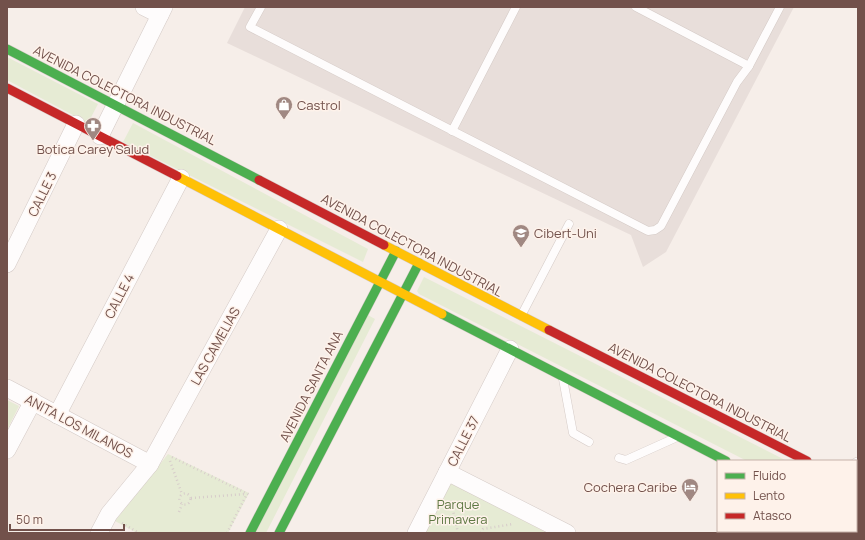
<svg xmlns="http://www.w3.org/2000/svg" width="865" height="540" font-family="Manrope,sans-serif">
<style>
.industrial{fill:#e8deda}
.green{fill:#e6ebd4}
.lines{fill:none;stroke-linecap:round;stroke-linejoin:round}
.lane-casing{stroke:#d4cac6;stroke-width:9}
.street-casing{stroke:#d4cac6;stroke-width:18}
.fast-casing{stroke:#d5cac6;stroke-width:10}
.slow-casing{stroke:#d5cac6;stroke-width:10}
.jam-casing{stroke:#d5cac6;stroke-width:10}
.path{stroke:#d7ccca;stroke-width:2.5;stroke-dasharray:1 3;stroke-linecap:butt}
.lane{stroke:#fefcfc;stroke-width:8}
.street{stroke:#fefcfc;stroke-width:17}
.fast{stroke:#4caf50;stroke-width:9}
.slow{stroke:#ffc107;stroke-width:9}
.jam{stroke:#c62828;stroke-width:9}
.labels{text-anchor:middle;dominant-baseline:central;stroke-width:3;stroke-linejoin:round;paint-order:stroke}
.street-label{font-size:13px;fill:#72514b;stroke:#fef2ea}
.poi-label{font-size:13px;fill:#72514b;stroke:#fef2ea;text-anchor:start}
.park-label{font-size:13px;fill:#5e7843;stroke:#fef2ea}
</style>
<rect width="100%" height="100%" fill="#f6eee9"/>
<path class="industrial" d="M245 7H794L666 252 643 267 631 235 227 43Z"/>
<g class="green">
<path d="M7 57 98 104 88 123 7 80Z"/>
<path d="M133 123 368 249 363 262 123 142Z"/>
<path d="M424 277 787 461H747L419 294 417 291Z"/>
<path d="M366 314 375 319 266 533H253Z"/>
<path d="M7 400 19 406 7 430Z"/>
<path d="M168 454 249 493 228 533H137L115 521Z"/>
<path d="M449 481 547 533H422Z"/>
</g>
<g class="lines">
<defs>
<g id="lane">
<path d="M261 7 250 27 648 231 655 230 661 226 737 82 749 66 780 7"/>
<path d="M636 7 749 66"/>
<path d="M452 131 516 7"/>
<path d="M521 316 569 224"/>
<path d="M563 379 573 433 589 442"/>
<path d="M619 458 626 460 675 438"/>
</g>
<g id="street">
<path d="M144 7 160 15"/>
<path d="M100 136 164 7"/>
<path d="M7 264 76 124"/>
<path d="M7 388 150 464"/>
<path d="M57 415 181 178"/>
<path d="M7 450 33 401"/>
<path d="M856 470 858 466"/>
<path d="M447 472 567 533"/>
<path d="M99 533 109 514 150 464 279 229"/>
<path d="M416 533 510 349"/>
<path d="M782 533 783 531"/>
</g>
<g id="fast">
<path d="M7 49 259 180"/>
<path d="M442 314 726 461"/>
<path d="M856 486 858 487"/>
<path d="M250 533 396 251"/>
<path d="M279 533 419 263"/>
</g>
<g id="slow">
<path d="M177 176 442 314"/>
<path d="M384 245 549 330"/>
<path d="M856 529 858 530"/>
</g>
<g id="jam">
<path d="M7 88 177 176"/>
<path d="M259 180 384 245"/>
<path d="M549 330 807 461"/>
</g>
</defs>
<use href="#lane" class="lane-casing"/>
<use href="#street" class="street-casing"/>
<use href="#fast" class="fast-casing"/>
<use href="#slow" class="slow-casing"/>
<use href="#jam" class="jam-casing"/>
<g class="path">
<path d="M172 457 250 495"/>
<path d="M170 461 182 494"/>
<circle cx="185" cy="499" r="5.5"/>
<path d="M191 498 247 494"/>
<path d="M451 501 458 533"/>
<path d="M179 512 182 504"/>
<path d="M122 523 139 533"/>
<path d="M227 533 247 494"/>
<path d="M481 533 483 529 513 524"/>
</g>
<use href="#lane" class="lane"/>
<use href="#street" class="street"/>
<use href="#fast" class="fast"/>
<use href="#slow" class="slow"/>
<use href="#jam" class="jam"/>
</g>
<defs>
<symbol id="shop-pin" viewBox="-11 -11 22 30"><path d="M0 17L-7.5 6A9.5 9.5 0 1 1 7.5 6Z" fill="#a08882" stroke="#fef2ea"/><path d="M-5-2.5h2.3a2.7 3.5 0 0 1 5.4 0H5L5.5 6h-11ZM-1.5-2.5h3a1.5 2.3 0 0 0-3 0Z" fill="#fff"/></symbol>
<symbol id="pharmacy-pin" viewBox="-11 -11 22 30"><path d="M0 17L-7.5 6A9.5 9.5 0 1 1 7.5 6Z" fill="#a08882" stroke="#fef2ea"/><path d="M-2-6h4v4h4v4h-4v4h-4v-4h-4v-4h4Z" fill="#fff"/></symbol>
<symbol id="school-pin" viewBox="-11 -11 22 30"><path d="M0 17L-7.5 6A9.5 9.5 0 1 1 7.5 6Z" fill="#a08882" stroke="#fef2ea"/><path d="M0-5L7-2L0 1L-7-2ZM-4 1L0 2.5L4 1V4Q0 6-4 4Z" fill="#fff"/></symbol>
<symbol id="hotel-pin" viewBox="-11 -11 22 30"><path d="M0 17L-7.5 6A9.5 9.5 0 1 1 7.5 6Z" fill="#a08882" stroke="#fef2ea"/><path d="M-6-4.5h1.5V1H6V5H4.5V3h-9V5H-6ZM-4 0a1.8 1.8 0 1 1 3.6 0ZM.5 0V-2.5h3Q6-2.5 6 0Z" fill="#fff"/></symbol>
</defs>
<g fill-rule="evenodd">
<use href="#shop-pin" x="274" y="95" width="20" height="27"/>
<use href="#pharmacy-pin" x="83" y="116" width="20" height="27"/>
<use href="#school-pin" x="511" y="223" width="20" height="27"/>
<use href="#hotel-pin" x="680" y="477" width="20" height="27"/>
</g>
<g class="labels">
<g class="street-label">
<text transform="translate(125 95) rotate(27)">AVENIDA COLECTORA INDUSTRIAL</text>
<text transform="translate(42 194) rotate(-64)">CALLE 3</text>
<text transform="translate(412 245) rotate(28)">AVENIDA COLECTORA INDUSTRIAL</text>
<text transform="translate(119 296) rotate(-63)">CALLE 4</text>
<text transform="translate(215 346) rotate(-61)">LAS CAMELIAS</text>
<text transform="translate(311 386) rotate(-63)">AVENIDA SANTA ANA</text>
<text transform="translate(700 392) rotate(27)">AVENIDA COLECTORA INDUSTRIAL</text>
<text transform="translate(79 426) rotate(28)">ANITA LOS MILANOS</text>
<text transform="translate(463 441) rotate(-63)">CALLE 37</text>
</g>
<g class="poi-label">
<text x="297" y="105">Castrol</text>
<text x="93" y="149" text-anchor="middle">Botica Carey Salud</text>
<text x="534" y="233">Cibert-Uni</text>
<text x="677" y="487" text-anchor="end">Cochera Caribe</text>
</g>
<g class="park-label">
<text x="458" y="504">Parque<tspan x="458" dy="15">Primavera</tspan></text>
</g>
</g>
<rect width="865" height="540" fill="none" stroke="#72514b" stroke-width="16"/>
<rect x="717" y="460" width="140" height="72" fill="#fef2ea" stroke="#c6b2aa"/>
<rect x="725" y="473" width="20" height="6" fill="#4caf50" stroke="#c6b2aa"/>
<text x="753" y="480" font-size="12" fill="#72514b">Fluido</text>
<rect x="725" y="493" width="20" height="6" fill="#ffc107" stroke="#c6b2aa"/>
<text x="753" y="500" font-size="12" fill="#72514b">Lento</text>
<rect x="725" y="513" width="20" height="6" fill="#c62828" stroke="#c6b2aa"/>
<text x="753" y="520" font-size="12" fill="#72514b">Atasco</text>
<path d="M10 524v6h114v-6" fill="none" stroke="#72514b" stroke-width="2"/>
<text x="16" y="524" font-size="12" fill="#72514b" stroke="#fef2ea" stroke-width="3" paint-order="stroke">50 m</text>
</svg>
